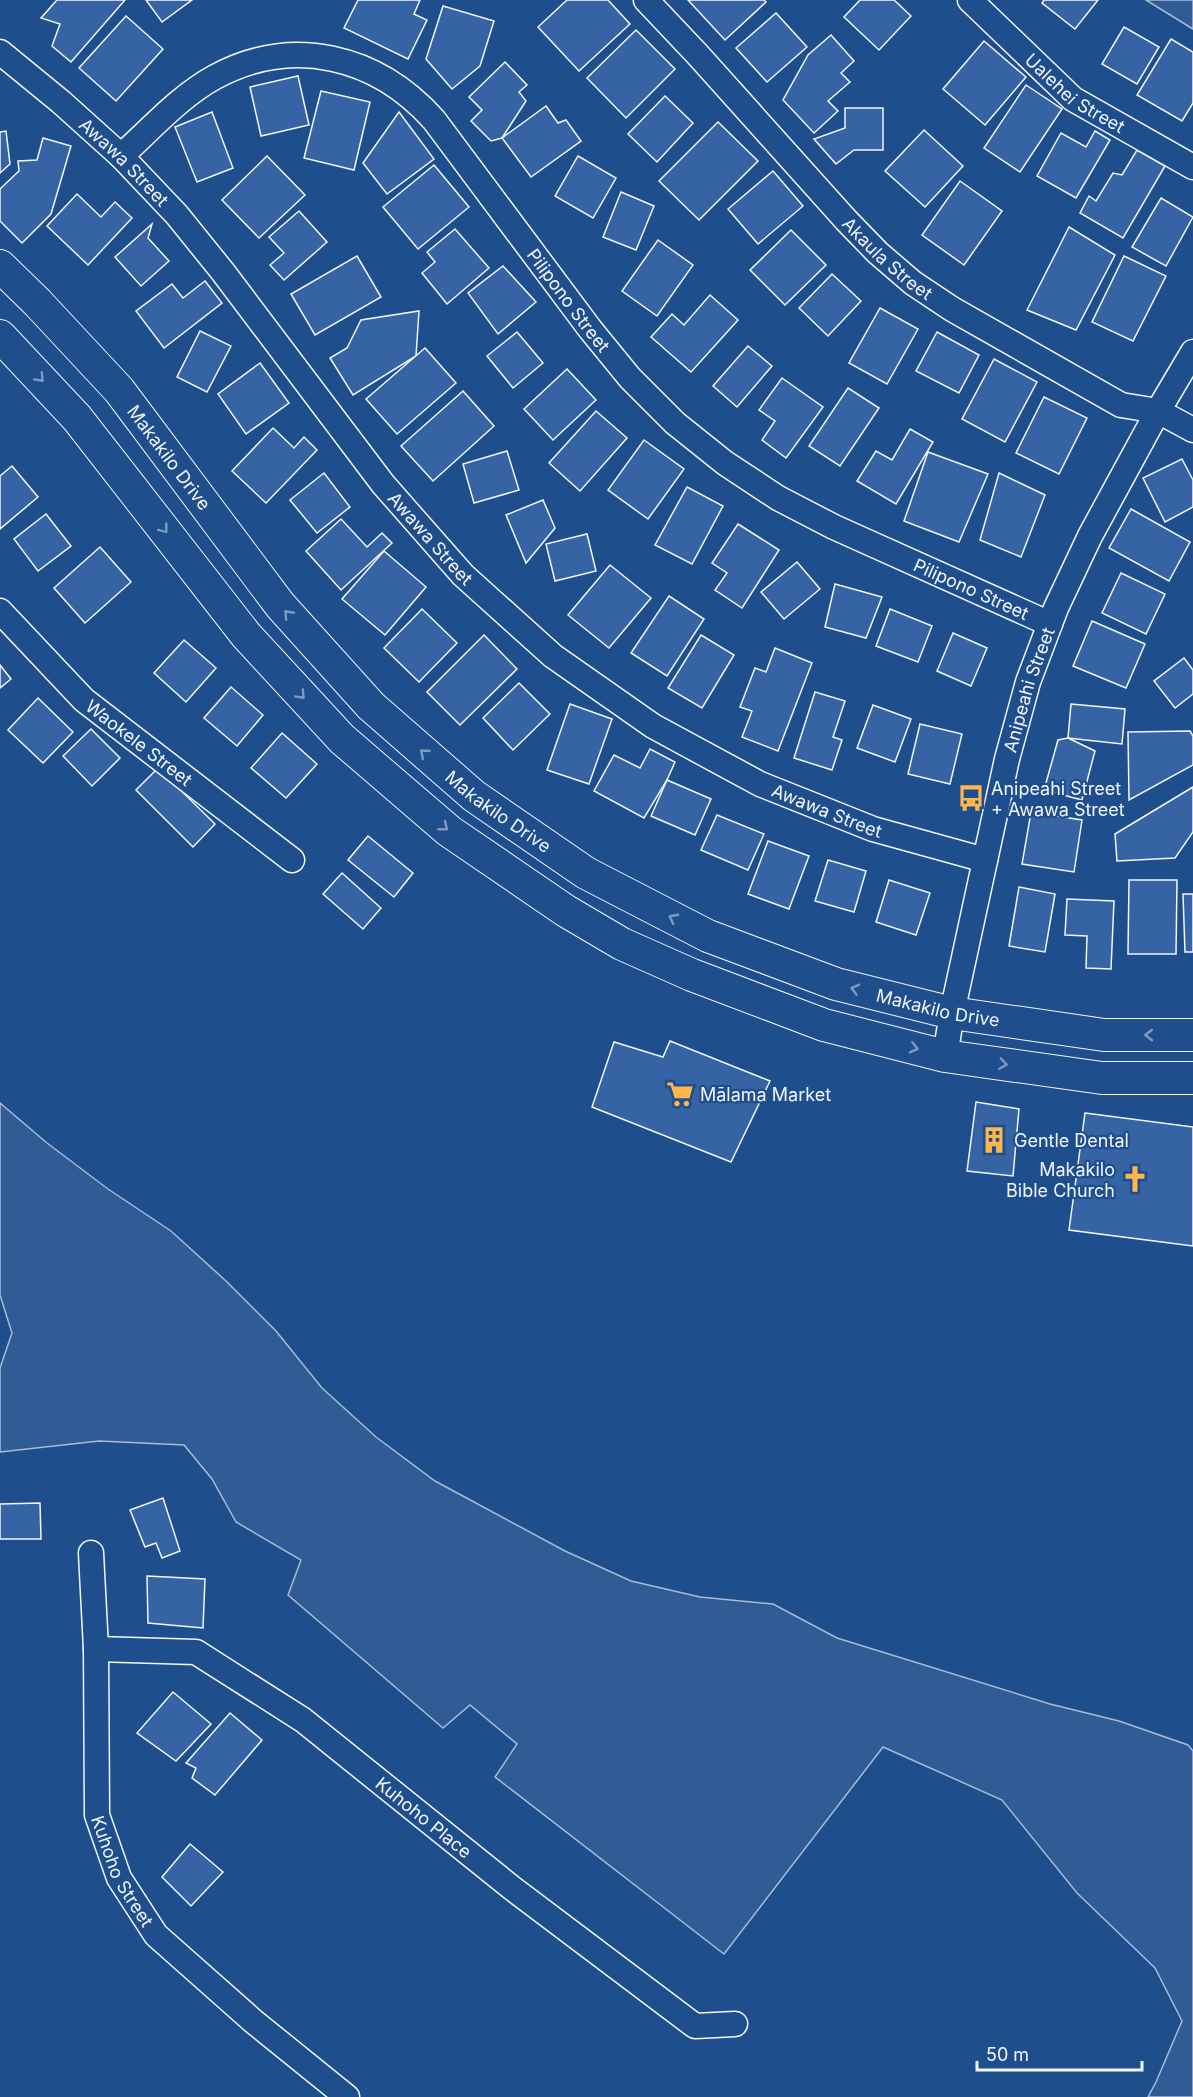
<svg xmlns="http://www.w3.org/2000/svg" width="1193" height="2097" font-family="Inter,sans-serif">
<style>
.built{fill:#305b95;stroke:#a8bbd7;stroke-width:1.5}
.building{fill:#3563a3;stroke:#f2f6ff;stroke-width:1.5}
.lines{fill:none;stroke-linecap:round;stroke-linejoin:round}
.minor-casing{stroke:#f2f6ff;stroke-width:27}
.major-casing{stroke:#f2f6ff;stroke-width:34}
.minor{stroke:#1f4e8c;stroke-width:24}
.major{stroke:#1f4e8c;stroke-width:32}
.oneway{stroke:#7e9ac0}
.labels{text-anchor:middle;dominant-baseline:central;stroke-width:4.5;stroke-linejoin:round;paint-order:stroke}
.street-label{font-size:18px;fill:#f2f6ff;stroke:#1f4e8c}
.poi-label{font-size:18px;fill:#f2f6ff;stroke:#1f4e8c;text-anchor:start}
</style>
<rect width="100%" height="100%" fill="#1f4e8c"/>
<g class="built">
<path d="M1145 0H1193V29L1146 0Z"/>
<path d="M0 1103 47 1143 108 1189 171 1231 226 1281 276 1331 322 1388 376 1437 435 1481 565 1551 631 1581 700 1597 773 1604 837 1638 1050 1704 1119 1721 1188 1745 1193 1751V2097H1148L1156 2082 1182 2021 1155 1968 1077 1893 1002 1800 883 1747 724 1954 495 1777 517 1744 470 1705 443 1728 288 1595 301 1560 236 1522 212 1479 184 1445 99 1441 0 1452V1368L12 1333 0 1295Z"/>
</g>
<g class="building">
<path d="M57 0H125L71 62 52 46 60 24 41 18Z"/>
<path d="M146 0H192L162 22Z"/>
<path d="M358 0H420L414 14 427 20 408 59 344 28Z"/>
<path d="M567 0H608L630 24 579 71 538 27Z"/>
<path d="M688 0H764L766 2 725 40Z"/>
<path d="M860 0H894L911 16 879 50 844 17Z"/>
<path d="M1044 0H1098L1075 29 1042 3Z"/>
<path d="M443 6 494 21 480 66 452 89 426 59Z"/>
<path d="M776 13 807 47 767 82 736 48Z"/>
<path d="M126 16 163 49 116 101 79 68Z"/>
<path d="M1124 27 1159 47 1137 84 1102 64Z"/>
<path d="M636 30 675 69 626 118 587 78Z"/>
<path d="M831 35 854 61 841 73 850 82 828 101 838 111 814 133 783 100 808 55Z"/>
<path d="M1171 39 1193 52V103L1182 121 1137 95Z"/>
<path d="M984 41 1026 77 985 125 943 89Z"/>
<path d="M505 62 527 85 519 92 526 101 502 138 491 141 471 121 482 110 469 97Z"/>
<path d="M298 76 309 125 261 136 250 87Z"/>
<path d="M1026 85 1062 109 1020 172 984 148Z"/>
<path d="M321 91 370 102 354 170 304 158Z"/>
<path d="M665 96 693 123 657 162 628 134Z"/>
<path d="M546 106 558 123 566 120 581 141 531 177 502 138Z"/>
<path d="M845 108H883V150H854L836 164 814 139 845 128Z"/>
<path d="M212 112 233 168 197 182 175 127Z"/>
<path d="M399 112 434 159 387 194 363 163Z"/>
<path d="M718 122 758 161 699 220 659 181Z"/>
<path d="M924 130 963 166 925 207 885 171Z"/>
<path d="M6 131 10 164 0 173V132Z"/>
<path d="M1095 131 1110 140 1076 198 1037 176 1061 133 1086 147Z"/>
<path d="M43 138 71 146 51 214 22 243 0 221V189L19 171 18 161 37 160Z"/>
<path d="M1137 150 1165 166 1123 238 1080 213 1089 196 1096 201 1113 173 1122 175Z"/>
<path d="M267 156 305 195 259 238 222 200Z"/>
<path d="M578 156 616 178 593 218 555 196Z"/>
<path d="M434 165 469 207 418 249 383 207Z"/>
<path d="M773 171 803 206 758 244 728 209Z"/>
<path d="M960 181 1002 211 964 265 922 235Z"/>
<path d="M621 192 654 206 636 250 603 237Z"/>
<path d="M77 194 101 217 115 202 132 218 88 265 47 226Z"/>
<path d="M1161 198 1193 217 1166 266 1132 247Z"/>
<path d="M299 211 327 242 284 280 270 265 284 253 269 237Z"/>
<path d="M152 224 148 238 169 261 141 286 115 257Z"/>
<path d="M1069 227 1115 255 1076 330 1027 310Z"/>
<path d="M455 229 489 268 447 304 422 273 435 262 427 252Z"/>
<path d="M791 230 826 265 785 305 750 270Z"/>
<path d="M658 240 693 265 657 316 622 291Z"/>
<path d="M357 256 381 297 315 335 291 294Z"/>
<path d="M1124 256 1166 276 1133 341 1092 322Z"/>
<path d="M503 266 536 302 498 334 468 293Z"/>
<path d="M832 274 861 301 828 336 799 308Z"/>
<path d="M205 281 222 303 164 348 136 311 172 284 183 298Z"/>
<path d="M710 295 738 320 691 372 651 337 672 314 684 325Z"/>
<path d="M880 308 918 329 887 384 849 363Z"/>
<path d="M419 311 416 356 353 395 330 358 347 348 361 320Z"/>
<path d="M200 331 231 346 207 392 177 377Z"/>
<path d="M517 332 543 363 513 388 487 356Z"/>
<path d="M937 332 979 355 959 393 916 371Z"/>
<path d="M748 346 772 366 737 407 713 386Z"/>
<path d="M425 348 456 383 397 434 366 399Z"/>
<path d="M994 359 1037 382 1005 442 962 419Z"/>
<path d="M260 363 289 403 246 434 218 394Z"/>
<path d="M567 369 596 400 553 440 524 409Z"/>
<path d="M782 378 823 407 786 458 762 440 775 421 759 410Z"/>
<path d="M848 388 879 408 840 466 809 446Z"/>
<path d="M463 391 494 426 433 481 401 446Z"/>
<path d="M1044 397 1087 418 1059 474 1016 453Z"/>
<path d="M596 411 627 438 580 491 549 463Z"/>
<path d="M273 428 294 448 304 437 317 450 266 503 232 471Z"/>
<path d="M910 429 933 442 896 504 857 481 876 451 892 460Z"/>
<path d="M644 440 684 469 648 519 608 490Z"/>
<path d="M507 451 519 490 474 503 463 464Z"/>
<path d="M928 452 988 474 959 542 904 521Z"/>
<path d="M1182 459 1193 480V507L1165 522 1143 478Z"/>
<path d="M12 466 38 497 0 529V476Z"/>
<path d="M324 473 350 507 317 533 290 500Z"/>
<path d="M999 473 1045 495 1021 557 980 540Z"/>
<path d="M687 487 723 506 692 564 655 545Z"/>
<path d="M543 500 555 528 526 563 506 515Z"/>
<path d="M1131 509 1190 542 1169 581 1109 548Z"/>
<path d="M46 514 71 546 38 571 14 539Z"/>
<path d="M341 519 367 547 382 533 392 543 341 590 306 551Z"/>
<path d="M738 524 779 550 742 608 715 590 727 573 712 563Z"/>
<path d="M587 534 596 571 555 581 546 544Z"/>
<path d="M100 547 131 582 85 623 54 588Z"/>
<path d="M384 551 426 587 385 635 342 599Z"/>
<path d="M797 562 820 589 784 619 761 592Z"/>
<path d="M610 565 651 598 609 648 568 615Z"/>
<path d="M1121 573 1165 594 1146 634 1102 613Z"/>
<path d="M835 584 882 597 866 638 825 627Z"/>
<path d="M669 596 704 619 667 676 631 653Z"/>
<path d="M422 609 457 643 419 682 384 648Z"/>
<path d="M890 609 932 626 918 662 876 646Z"/>
<path d="M1092 621 1145 644 1126 688 1073 666Z"/>
<path d="M953 633 987 648 971 686 937 671Z"/>
<path d="M484 635 517 669 460 725 427 692Z"/>
<path d="M701 635 734 655 702 708 668 688Z"/>
<path d="M184 640 216 668 186 702 154 673Z"/>
<path d="M775 648 812 663 778 751 742 737 752 711 740 707 755 668 766 672Z"/>
<path d="M1184 658 1193 670V694L1175 708 1154 681Z"/>
<path d="M0 665 11 679 0 688Z"/>
<path d="M519 683 550 714 513 750 483 718Z"/>
<path d="M231 687 263 715 237 746 204 718Z"/>
<path d="M815 692 845 701 833 737 842 740 832 770 794 758Z"/>
<path d="M38 698 73 732 43 763 8 730Z"/>
<path d="M570 704 612 719 589 784 547 770Z"/>
<path d="M1071 704 1125 709 1122 744 1068 738Z"/>
<path d="M873 705 911 719 895 762 857 748Z"/>
<path d="M920 724 962 734 950 784 908 774Z"/>
<path d="M91 729 120 758 92 786 63 756Z"/>
<path d="M1190 731 1193 736V765L1129 800 1128 732Z"/>
<path d="M282 733 317 764 286 798 251 768Z"/>
<path d="M1068 738 1095 751 1082 800 1044 790 1058 740Z"/>
<path d="M650 749 675 762 667 780 644 818 594 791 614 755 640 768Z"/>
<path d="M158 768 215 824 193 847 136 790Z"/>
<path d="M667 780 711 799 695 835 651 816Z"/>
<path d="M1193 787V832L1175 858 1117 861 1115 834Z"/>
<path d="M1031 812 1082 820 1074 872 1022 864Z"/>
<path d="M717 815 764 834 748 870 701 850Z"/>
<path d="M368 836 413 873 394 897 348 860Z"/>
<path d="M768 841 809 856 789 909 748 894Z"/>
<path d="M828 860 866 871 854 912 815 901Z"/>
<path d="M342 873 381 908 363 929 323 894Z"/>
<path d="M889 880 930 893 916 935 876 922Z"/>
<path d="M1129 880H1177L1176 954H1128Z"/>
<path d="M1019 887 1055 894 1045 952 1009 946Z"/>
<path d="M1183 894H1193V952H1185Z"/>
<path d="M1067 899 1114 901 1111 969 1086 968 1087 936 1065 935Z"/>
<path d="M670 1041 770 1081 731 1162 592 1107 614 1042 663 1057Z"/>
<path d="M976 1102 1019 1109 1013 1176 967 1171Z"/>
<path d="M1085 1113 1193 1127V1246L1069 1230Z"/>
<path d="M163 1498 180 1551 162 1558 156 1543 145 1547 130 1510Z"/>
<path d="M40 1503 41 1539H0V1504Z"/>
<path d="M147 1576 205 1579 203 1628 148 1623Z"/>
<path d="M173 1692 211 1724 176 1761 137 1733Z"/>
<path d="M230 1713 262 1740 215 1795 192 1778 196 1768 186 1763Z"/>
<path d="M190 1844 223 1872 191 1906 162 1877Z"/>
</g>
<g class="lines">
<defs>
<g id="minor">
<path id="s1" d="M646 0 698 55 846 220 878 253 913 283 952 309 1121 405 1158 411 1193 430"/>
<path id="s2" d="M970 0 1073 99 1193 167"/>
<path id="s3" d="M0 52 61 102 121 156 177 215 223 272 383 484 463 575 553 656 653 726 760 784 873 829 985 860"/>
<path id="s4" d="M121 156C151 129 180 96 215 77 293 35 377 56 434 120L590 329 630 378 675 423 725 463 778 498 834 527 1050 624"/>
<path id="s5" d="M0 611 84 700 292 860"/>
<path id="s6" d="M945 1056 952 1013 1007 759 1028 682 1056 608 1090 536 1158 411 1193 352"/>
<path id="s7" d="M91 1553 96 1649 97 1815 119 1878 156 1935 253 2021 347 2097"/>
<path id="s8" d="M96 1649 196 1652 303 1720 512 1888 695 2026 735 2024"/>
</g>
<g id="major">
<path id="s9" d="M0 266 37 302 119 390 280 605 371 706 474 796 586 873 708 936 836 984 952 1013 1104 1035H1193"/>
<path d="M0 336 77 418 246 635 342 739 449 831 566 911 622 944 692 975 824 1025 945 1056 1102 1078H1193"/>
</g>
</defs>
<use href="#minor" class="minor-casing"/>
<use href="#major" class="major-casing"/>
<use href="#minor" class="minor"/>
<use href="#major" class="major"/>
</g>
<defs><path id="oneway-chevron" d="M-2-3.5L2.5 0L-2 3.5" fill="none" stroke-width="1.6" stroke-linecap="round" stroke-linejoin="round" transform="scale(1.5)"/></defs>
<g class="oneway">
<use href="#oneway-chevron" transform="translate(40 378) rotate(47)"/>
<use href="#oneway-chevron" transform="translate(164 529) rotate(52)"/>
<use href="#oneway-chevron" transform="translate(288 614) rotate(-132)"/>
<use href="#oneway-chevron" transform="translate(301 695) rotate(47)"/>
<use href="#oneway-chevron" transform="translate(424 753) rotate(-139)"/>
<use href="#oneway-chevron" transform="translate(444 827) rotate(39)"/>
<use href="#oneway-chevron" transform="translate(673 918) rotate(-152)"/>
<use href="#oneway-chevron" transform="translate(855 989) rotate(-166)"/>
<use href="#oneway-chevron" transform="translate(1149 1035) rotate(-180)"/>
<use href="#oneway-chevron" transform="translate(914 1048) rotate(14)"/>
<use href="#oneway-chevron" transform="translate(1003 1064) rotate(8)"/>
</g>
<defs>
<symbol id="bus-bare" viewBox="-9 -9 18 18"><path d="M-5-6H5V4H4V6H2V4H-2V6H-4V4H-5ZM-3.5-4V0h7V-4ZM-3.5 1.2v1.5H-2V1.2ZM2 1.2v1.5H3.5V1.2Z" fill="#ffb74d" stroke="#1f4e8c" stroke-width="2.5" paint-order="stroke"/></symbol>
<symbol id="supermarket-bare" viewBox="-9 -9 18 18"><path d="M-6-5.5h2.5l.6 2H6L4.5 2H-2.5L-4.4-4H-6ZM-1.5 3.2a1.3 1.3 0 1 0 .1 0ZM3 3.2a1.3 1.3 0 1 0 .1 0Z" fill="#ffb74d" stroke="#1f4e8c" stroke-width="2.5" paint-order="stroke"/></symbol>
<symbol id="building-bare" viewBox="-9 -9 18 18"><path d="M-4-6H4V6H1V3H-1V6H-4ZM-2.5-4.3h1.7v1.8h-1.7ZM.8-4.3h1.7v1.8H.8ZM-2.5-1h1.7V.8h-1.7ZM.8-1h1.7V.8H.8Z" fill="#ffb74d" stroke="#1f4e8c" stroke-width="2.5" paint-order="stroke"/></symbol>
<symbol id="church-bare" viewBox="-9 -9 18 18"><path d="M-1.2-6h2.4v3.5h3.3v2.4h-3.3V6h-2.4V-.1h-3.3v-2.4h3.3Z" fill="#ffb74d" stroke="#1f4e8c" stroke-width="2.5" paint-order="stroke"/></symbol>
</defs>
<g fill-rule="evenodd">
<use href="#bus-bare" x="952" y="779" width="38" height="38"/>
<use href="#supermarket-bare" x="661" y="1075" width="38" height="38"/>
<use href="#building-bare" x="975" y="1121" width="38" height="38"/>
<use href="#church-bare" x="1116" y="1160" width="38" height="38"/>
</g>
<g class="labels">
<g class="street-label">
<text stroke="none"><textPath href="#s2" startOffset="141">Ualehei Street</textPath></text>
<text stroke="none"><textPath href="#s3" startOffset="166">Awawa Street</textPath></text>
<text stroke="none"><textPath href="#s1" startOffset="354">Akaula Street</textPath></text>
<text stroke="none"><textPath href="#s4" startOffset="590">Pilipono Street</textPath></text>
<text stroke="none"><textPath href="#s9" startOffset="256">Makakilo Drive</textPath></text>
<text stroke="none"><textPath href="#s3" startOffset="652">Awawa Street</textPath></text>
<text stroke="none"><textPath href="#s4" startOffset="1094">Pilipono Street</textPath></text>
<text stroke="none"><textPath href="#s6" startOffset="376">Anipeahi Street</textPath></text>
<text stroke="none"><textPath href="#s5" startOffset="192">Waokele Street</textPath></text>
<text stroke="none"><textPath href="#s3" startOffset="1138">Awawa Street</textPath></text>
<text stroke="none"><textPath href="#s9" startOffset="742">Makakilo Drive</textPath></text>
<text stroke="none"><textPath href="#s9" startOffset="1228">Makakilo Drive</textPath></text>
<text stroke="none"><textPath href="#s8" startOffset="382">Kuhoho Place</textPath></text>
<text stroke="none"><textPath href="#s7" startOffset="324">Kuhoho Street</textPath></text>
</g>
<g class="poi-label">
<text x="991" y="788">Anipeahi Street<tspan x="991" dy="21">+ Awawa Street</tspan></text>
<text x="700" y="1094">Mālama Market</text>
<text x="1014" y="1140">Gentle Dental</text>
<text x="1115" y="1169" text-anchor="end">Makakilo<tspan x="1115" dy="21">Bible Church</tspan></text>
</g>
</g>
<path d="M977 2061v9h165v-9" fill="none" stroke="#f2f6ff" stroke-width="3"/>
<text x="986" y="2061" font-size="18" fill="#f2f6ff" stroke="#1f4e8c" stroke-width="4.5" paint-order="stroke">50 m</text>
</svg>
